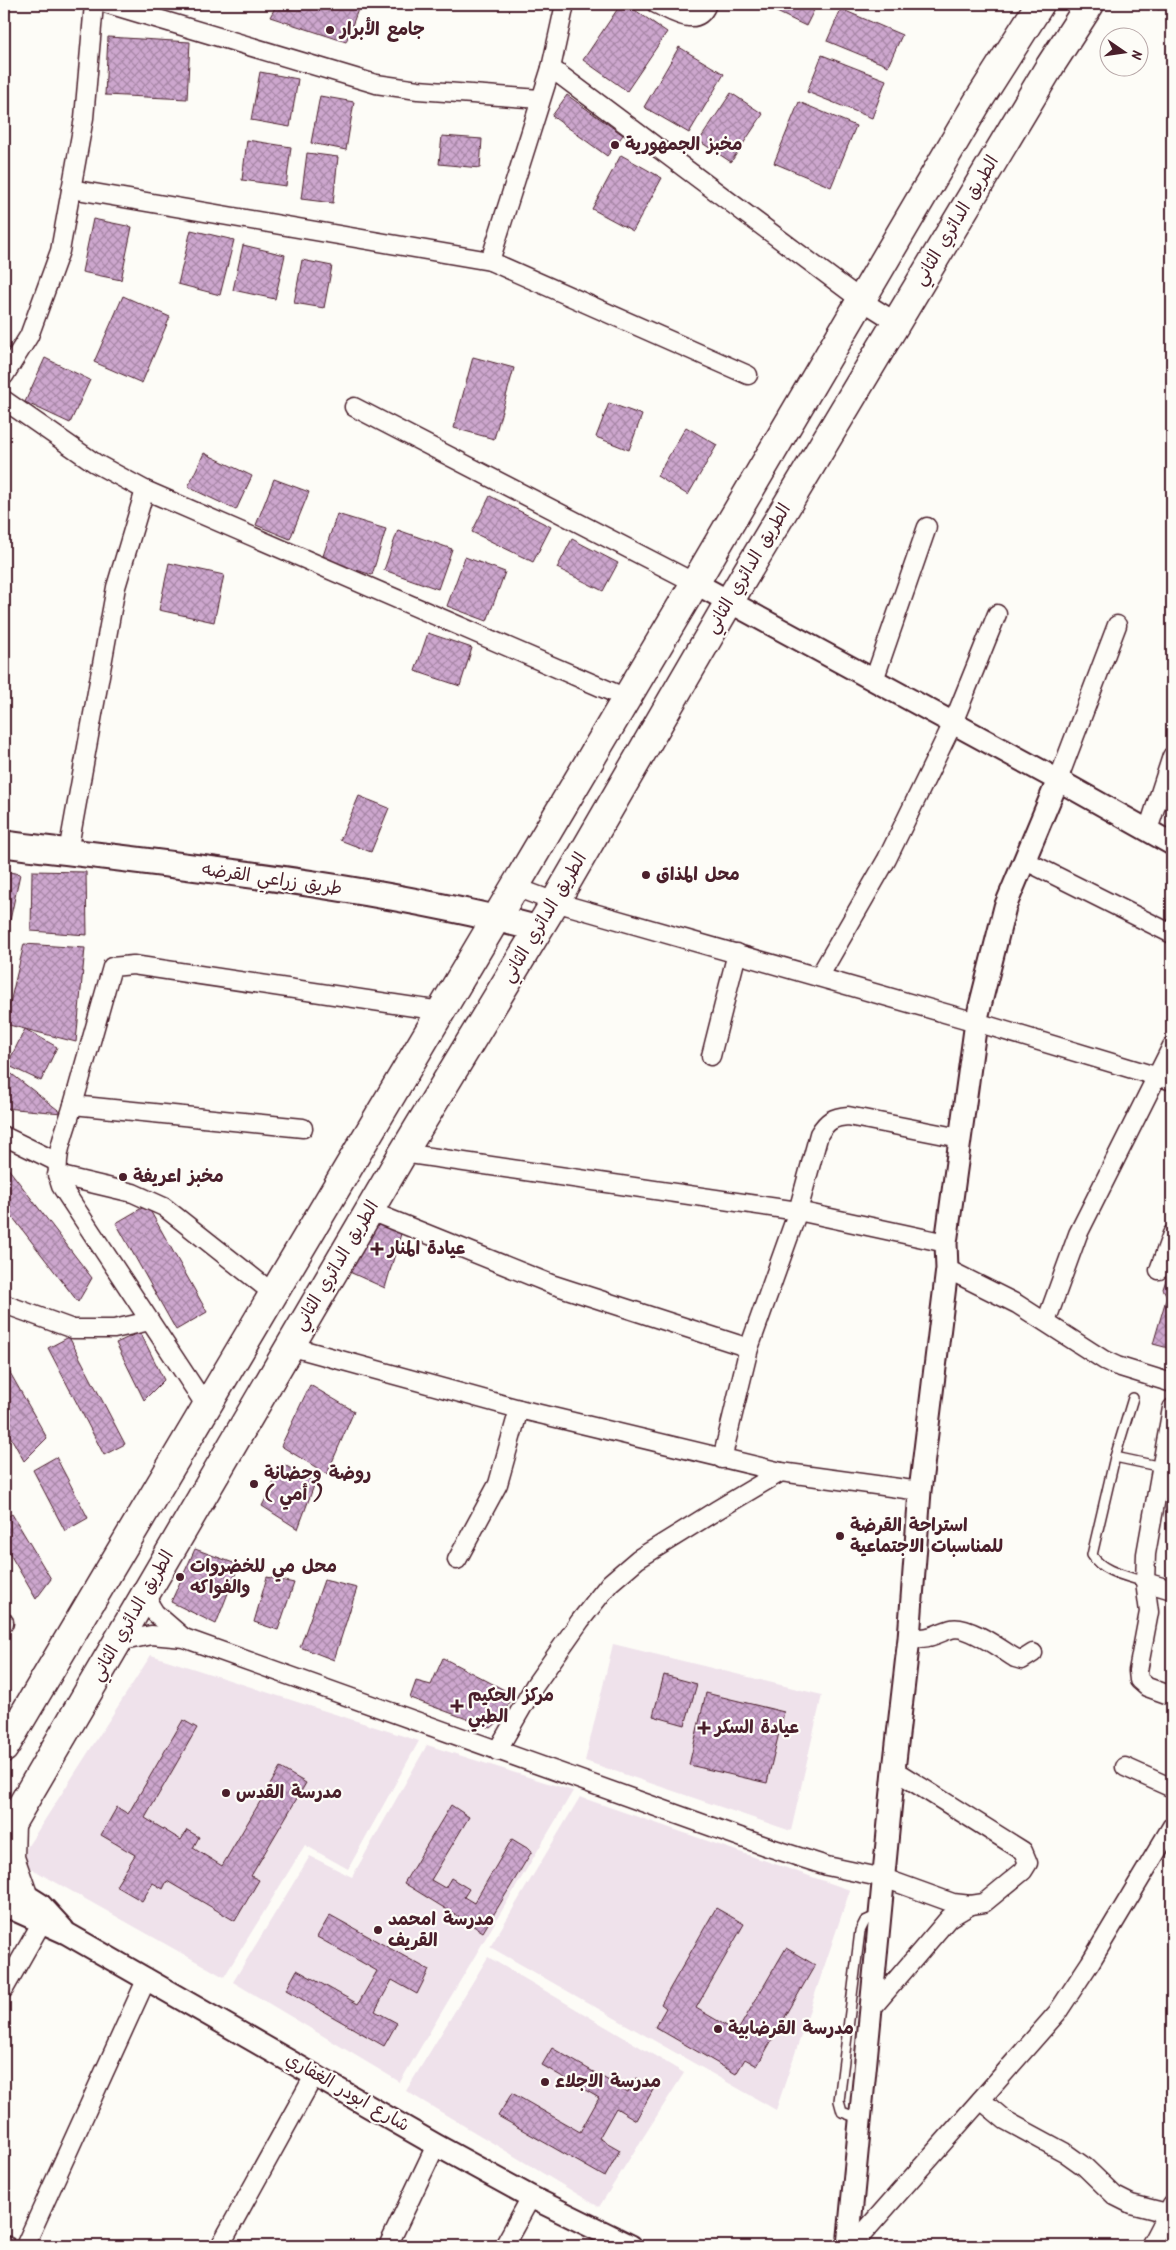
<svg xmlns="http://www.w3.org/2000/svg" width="1176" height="2250" font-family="Kalam,'Playpen Sans Arabic',sans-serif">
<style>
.built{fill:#efe2eb}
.building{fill:url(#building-cross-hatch);stroke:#4a1f2b}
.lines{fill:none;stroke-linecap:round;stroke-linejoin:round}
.service-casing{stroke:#4a1f2b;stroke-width:12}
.minor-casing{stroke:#4a1f2b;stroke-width:21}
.tertiary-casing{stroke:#4a1f2b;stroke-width:25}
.secondary-casing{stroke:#4a1f2b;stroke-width:29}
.primary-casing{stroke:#4a1f2b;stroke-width:31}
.service{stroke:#fdfcf7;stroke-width:9}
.minor{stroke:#fdfcf7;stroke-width:18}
.tertiary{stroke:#fdfcf7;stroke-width:21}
.secondary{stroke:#fdfcf7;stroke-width:25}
.primary{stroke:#fdfcf7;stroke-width:28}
.poi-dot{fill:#4a1f2b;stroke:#fdfcf7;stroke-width:2}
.labels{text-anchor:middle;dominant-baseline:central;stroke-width:4.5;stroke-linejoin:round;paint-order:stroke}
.poi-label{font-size:18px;font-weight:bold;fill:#4a1f2b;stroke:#fdfcf7;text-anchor:start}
.street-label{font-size:18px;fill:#4a1f2b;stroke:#fdfcf7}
</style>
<defs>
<pattern id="building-cross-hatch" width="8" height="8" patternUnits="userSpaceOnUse" patternTransform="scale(1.25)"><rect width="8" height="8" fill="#cda7ce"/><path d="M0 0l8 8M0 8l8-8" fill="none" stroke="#a887a7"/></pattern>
</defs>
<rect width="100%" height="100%" fill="#fdfcf7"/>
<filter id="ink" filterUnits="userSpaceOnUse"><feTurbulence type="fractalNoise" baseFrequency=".02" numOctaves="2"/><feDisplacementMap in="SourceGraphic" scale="10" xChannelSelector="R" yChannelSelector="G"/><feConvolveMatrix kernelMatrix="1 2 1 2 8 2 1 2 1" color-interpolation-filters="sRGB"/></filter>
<g filter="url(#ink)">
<g class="built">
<path d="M613 1644 822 1695 791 1831 585 1761Z"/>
<path d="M151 1655 419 1741 348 1869 305 1845 224 1977 25 1865 26 1849Z"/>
<path d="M427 1745 573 1791 400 2082 233 1982 310 1856 352 1877Z"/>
<path d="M580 1797 850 1890 776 2110 490 1947Z"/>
<path d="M488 1957 684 2073 599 2207 406 2091Z"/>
</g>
<g class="building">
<path d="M277 4H360L346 42 270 17Z"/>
<path d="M621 4H626L667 32 627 91 583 60Z"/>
<path d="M760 4H817L806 26Z"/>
<path d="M1150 4H1163L1159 10Z"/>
<path d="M841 9 902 35 888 66 827 41Z"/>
<path d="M108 37 190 42 187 99 105 95Z"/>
<path d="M679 47 724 74 689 133 644 107Z"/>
<path d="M822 55 886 80 872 118 807 92Z"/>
<path d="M260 72 298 79 290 127 251 120Z"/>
<path d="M731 93 763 114 731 162 699 141Z"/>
<path d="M567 95 623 135 607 156 552 116Z"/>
<path d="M320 96 354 102 346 150 311 143Z"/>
<path d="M799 102 856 126 831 187 774 163Z"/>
<path d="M442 136 482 139 480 168 439 164Z"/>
<path d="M247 140 291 147 286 186 242 180Z"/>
<path d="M307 153 338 157 333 203 301 199Z"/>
<path d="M621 155 662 178 633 231 592 209Z"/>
<path d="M93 219 132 227 121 280 82 272Z"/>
<path d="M191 230 234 240 220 295 178 284Z"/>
<path d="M243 245 285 255 275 299 233 290Z"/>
<path d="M302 260 332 266 324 308 294 303Z"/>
<path d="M123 296 170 317 142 383 94 362Z"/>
<path d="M473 357 514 368 494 439 454 428Z"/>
<path d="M45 358 90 380 70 423 25 402Z"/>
<path d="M609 403 642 415 629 450 596 437Z"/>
<path d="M686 427 717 445 688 495 657 476Z"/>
<path d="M204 453 252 476 236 510 188 487Z"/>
<path d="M274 479 309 492 290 539 256 525Z"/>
<path d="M490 496 551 527 533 562 472 532Z"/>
<path d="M337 514 386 529 372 575 322 559Z"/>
<path d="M398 530 452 549 438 589 384 570Z"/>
<path d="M572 539 618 563 603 591 557 568Z"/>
<path d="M465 557 505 572 487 621 447 606Z"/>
<path d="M169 563 224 575 214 622 159 610Z"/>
<path d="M428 633 472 648 460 686 415 671Z"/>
<path d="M359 796 389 808 371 852 340 840Z"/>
<path d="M4 871 20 874 9 925 4 924Z"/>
<path d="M32 871 86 872 87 935 31 931Z"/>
<path d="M24 944 85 948 76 1042 5 1024Z"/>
<path d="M25 1029 57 1047 41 1081 7 1065Z"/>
<path d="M4 1068 62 1113 4 1108Z"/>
<path d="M4 1163 92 1278 78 1302 4 1206Z"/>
<path d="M147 1205 207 1312 176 1330 116 1223Z"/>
<path d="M376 1218 403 1227 385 1288 345 1270Z"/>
<path d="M1172 1261V1349L1153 1344 1167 1296 1163 1289Z"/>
<path d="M140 1332 164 1380 144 1400 116 1343Z"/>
<path d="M69 1337 125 1444 104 1455 48 1348Z"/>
<path d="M4 1362 47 1438 24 1461 4 1425Z"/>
<path d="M310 1385 354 1411 327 1474 281 1446Z"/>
<path d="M56 1457 88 1518 65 1531 33 1470Z"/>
<path d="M283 1464 315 1483 298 1529 262 1506Z"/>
<path d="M12 1514 51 1579 36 1599 4 1544V1519Z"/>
<path d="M195 1549 239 1565 216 1624 171 1602Z"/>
<path d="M267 1577 294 1583 278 1630 254 1622Z"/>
<path d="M324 1580 357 1588 334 1660 300 1647Z"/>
<path d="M443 1658 514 1695 498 1722 491 1728 410 1698 416 1681 431 1685Z"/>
<path d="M664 1675 697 1684 685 1725 653 1716Z"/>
<path d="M706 1693 784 1712 767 1783 689 1765Z"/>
<path d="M183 1720 197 1728 145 1818 181 1840 187 1830 199 1837 193 1848 222 1866 280 1768 306 1783 251 1876 259 1880 235 1921 167 1881 163 1889 153 1883 142 1901 116 1886 135 1855 101 1835 117 1807 128 1814Z"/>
<path d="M451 1805 469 1817 431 1880 445 1888 451 1878 469 1889 464 1897 474 1903 512 1839 532 1851 483 1932 404 1883Z"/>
<path d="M716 1908 744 1924 696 2008 737 2032 786 1948 815 1965 757 2066 745 2059 736 2074 655 2027 666 2008 661 2004Z"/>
<path d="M330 1915 429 1970 417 1994 392 1980 375 2011 397 2023 384 2046 286 1990 297 1970 358 2004 377 1971 317 1937Z"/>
<path d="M552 2048 628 2092 636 2078 654 2088 636 2120 616 2108 599 2138 620 2150 605 2177 498 2116 512 2093 580 2132 599 2098 542 2065Z"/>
</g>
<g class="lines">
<defs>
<g id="service">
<path d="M1133 1398 1115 1457 1092 1555C1102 1572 1127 1576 1145 1582"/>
<path d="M1115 1457 1162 1467"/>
<path d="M861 2119 842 2112 839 2101 860 1931 865 1921 878 1915"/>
</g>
<g id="minor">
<path d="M108 4 376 84 418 90 540 99"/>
<path d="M656 4C674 12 697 29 707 4"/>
<path d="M551 68 861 300 896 322"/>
<path d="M71 189 490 261 748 375"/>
<path d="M490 261 551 68 565 4"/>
<path d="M4 376 29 336 60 251 84 118 94 4"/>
<path d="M4 400 95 463 145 490 626 698"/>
<path d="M354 407 695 583"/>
<path d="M874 680 927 527"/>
<path d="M1058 780 1117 625"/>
<path d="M1148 830 1172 756"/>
<path d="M68 852 116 587 145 490"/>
<path d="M1024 860 1172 934"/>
<path d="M515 887 555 902 976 1022 1172 1081"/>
<path d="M819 977 887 859 953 723 997 614"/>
<path d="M711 1056 737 953"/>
<path d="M73 1105C66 1130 51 1160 61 1186L206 1406"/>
<path d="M303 1128 73 1105 112 967 133 965 441 1011"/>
<path d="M4 1136 57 1162"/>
<path d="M403 1153 798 1211 946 1243"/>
<path d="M57 1175 133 1193 164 1207 274 1294"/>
<path d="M370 1211 551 1284 749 1348"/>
<path d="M947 1269 1017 1304 1104 1360 1117 1366 1172 1383"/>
<path d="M1159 1270 1172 1234"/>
<path d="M4 1304 73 1329H114L150 1321"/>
<path d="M1046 1322 1078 1234 1172 1046"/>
<path d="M289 1346 519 1409 781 1472"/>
<path d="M1172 1408 1146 1554 1145 1582 1149 1612 1138 1671 1139 1680 1147 1687 1172 1696"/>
<path d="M722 1459 749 1348 798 1211 819 1134C827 1121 833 1117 848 1116L960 1138"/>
<path d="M457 1560 498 1484 519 1409"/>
<path d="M1145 1582 1172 1590"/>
<path d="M145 1597 155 1613 184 1638"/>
<path d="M4 1622V1623"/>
<path d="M909 1638C932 1639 932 1635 951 1629 967 1624 1002 1650 1015 1658L1022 1660 1033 1653"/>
<path d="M119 1642 151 1635 184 1638 768 1847 827 1866 884 1878 953 1903 971 1905 984 1903 1023 1871 1028 1863 1023 1851 894 1770"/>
<path d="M497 1751 535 1685 580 1621 610 1583 638 1559 717 1510 781 1472 920 1491"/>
<path d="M1125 1767 1172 1788"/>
<path d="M4 1989 42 1922"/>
<path d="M873 2007 949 1918 971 1905"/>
<path d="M981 2100 1005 2120 1064 2152 1085 2167 1115 2196 1131 2204 1167 2213"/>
<path d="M4 2245 7 2246"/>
<path d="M25 2246 147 1978"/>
<path d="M220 2246 315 2074"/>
<path d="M388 2246 436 2145"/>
<path d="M504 2246 531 2197"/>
<path d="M852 2246 1057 2013 1090 1963 1172 1826"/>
<path d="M1150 2246 1172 2204"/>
</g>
<g id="tertiary">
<path d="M695 583 1058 780 1172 844"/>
<path d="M10 1885 40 1904 63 1929"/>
<path d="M4 1905 66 1933 436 2145 531 2197 631 2246"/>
<path d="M848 2246 894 1770 909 1638 920 1491 947 1269 946 1243 976 1022 1005 907 1058 780"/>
</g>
<path id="secondary" d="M4 844C182 866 364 884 539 929"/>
<g id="primary">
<path d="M4 1748 695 583 977 103 1040 4"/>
<path d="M11 1823 10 1858 22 1892"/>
<path d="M4 1836 403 1153 555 902 729 602 1050 66 1090 4"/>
</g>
</defs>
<use href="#service" class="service-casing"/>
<use href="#minor" class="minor-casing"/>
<use href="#tertiary" class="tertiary-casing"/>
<use href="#secondary" class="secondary-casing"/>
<use href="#primary" class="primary-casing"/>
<use href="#service" class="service"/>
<use href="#minor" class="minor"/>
<use href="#tertiary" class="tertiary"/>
<use href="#secondary" class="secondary"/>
<use href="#primary" class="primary"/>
</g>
</g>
<g class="poi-dot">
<circle cx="330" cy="30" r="5"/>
<circle cx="615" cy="145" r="5"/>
<circle cx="646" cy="875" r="5"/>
<circle cx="123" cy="1177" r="5"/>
<path d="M374.5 1241.5h5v5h5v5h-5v5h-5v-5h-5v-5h5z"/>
<circle cx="254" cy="1484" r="5"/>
<circle cx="840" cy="1536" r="5"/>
<circle cx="180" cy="1577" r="5"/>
<path d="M454.5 1698.5h5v5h5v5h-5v5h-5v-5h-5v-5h5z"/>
<path d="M701.5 1720.5h5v5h5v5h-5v5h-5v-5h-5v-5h5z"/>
<circle cx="226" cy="1793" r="5"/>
<circle cx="378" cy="1930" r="5"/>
<circle cx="718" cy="2029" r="5"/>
<circle cx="545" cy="2082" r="5"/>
</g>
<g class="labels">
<g class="poi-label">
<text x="340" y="30">جامع الأبرار</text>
<text x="625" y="145">مخبز الجمهورية</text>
<text x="656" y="875">محل المذاق</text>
<text x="133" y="1177">مخبز اعريفة</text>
<text x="388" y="1249">عيادة المنار</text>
<text x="264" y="1474">روضة وحضانة<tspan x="264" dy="21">( أمي )</tspan></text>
<text x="850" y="1526">استراحة القرضة<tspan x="850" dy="21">للمناسبات الاجتماعية</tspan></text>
<text x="190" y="1567">محل مي للخضروات<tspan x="190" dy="21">والفواكه</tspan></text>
<text x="468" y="1696">مركز الحكيم<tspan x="468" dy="21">الطبي</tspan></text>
<text x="715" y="1728">عيادة السكر</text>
<text x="236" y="1793">مدرسة القدس</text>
<text x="388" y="1920">مدرسة امحمد<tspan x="388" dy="21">القريف</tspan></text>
<text x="728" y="2029">مدرسة القرضابية</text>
<text x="555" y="2082">مدرسة الاجلاء</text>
</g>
<g class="street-label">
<text transform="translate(957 221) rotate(-59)">الطريق الدائري الثاني</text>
<text transform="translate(749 569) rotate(-59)">الطريق الدائري الثاني</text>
<text transform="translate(272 880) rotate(8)">طريق زراعي القرضه</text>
<text transform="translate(545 918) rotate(-59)">الطريق الدائري الثاني</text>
<text transform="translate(337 1266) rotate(-59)">الطريق الدائري الثاني</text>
<text transform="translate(133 1616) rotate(-60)">الطريق الدائري الثاني</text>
<text transform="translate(347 2093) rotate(30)">شارع ابودر الغفاري</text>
</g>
</g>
<rect width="1176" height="2250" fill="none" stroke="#fdfcf7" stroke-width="20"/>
<rect x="10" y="10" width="1156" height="2230" fill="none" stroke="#4a1f2b" stroke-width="2" filter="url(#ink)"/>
<g transform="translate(1124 52) rotate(103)"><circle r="24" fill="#fdfcf7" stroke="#b5a4a5"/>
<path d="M0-4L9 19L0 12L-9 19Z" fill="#4a1f2b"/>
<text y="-8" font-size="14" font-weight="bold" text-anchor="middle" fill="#4a1f2b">N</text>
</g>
</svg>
